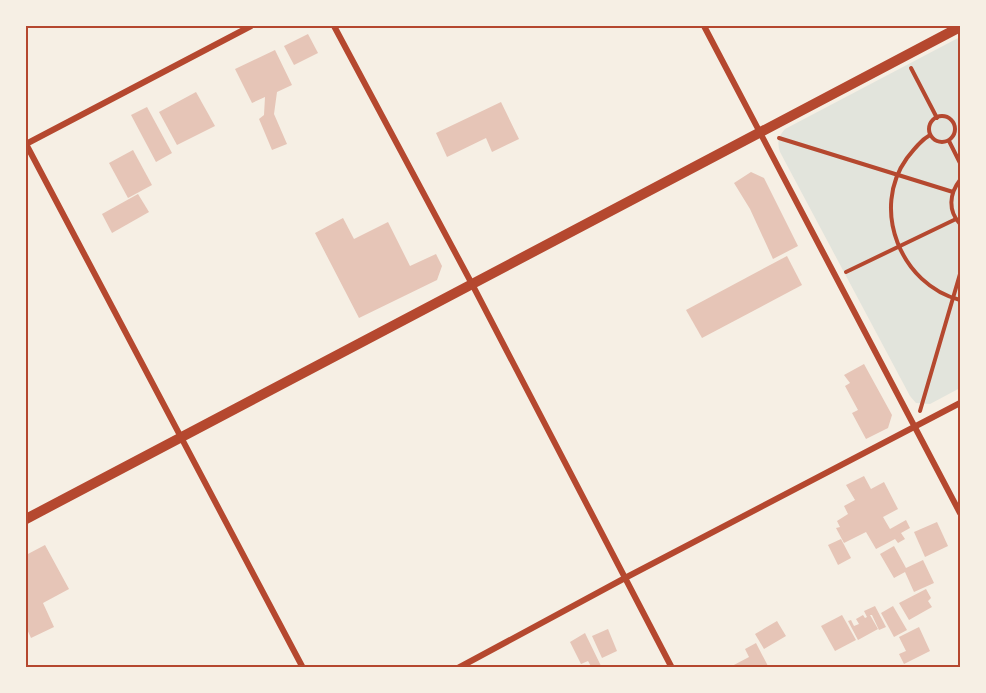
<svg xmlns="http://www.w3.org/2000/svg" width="986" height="693" font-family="Manrope,sans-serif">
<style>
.green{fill:#e2e4dc}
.building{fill:#e6c5b7}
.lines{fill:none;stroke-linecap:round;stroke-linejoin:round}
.path{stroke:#b5482f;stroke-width:4}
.minor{stroke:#b5482f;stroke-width:6}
.tertiary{stroke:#b5482f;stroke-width:10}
.neatline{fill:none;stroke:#b5482f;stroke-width:2}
</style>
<rect width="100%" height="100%" fill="#f6efe4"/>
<path class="green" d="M960 37V388L930 404 916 403 910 396 780 152C777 142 778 137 785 129Z"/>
<g class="building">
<path d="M308 34 318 53 294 65 284 46Z"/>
<path d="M275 50 292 85 277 92 274 114 287 144 272 150 259 119 264 115 265 97 252 103 235 69Z"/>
<path d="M196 92 215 126 177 145 159 112Z"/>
<path d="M501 102 519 139 492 152 486 138 447 157 436 133Z"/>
<path d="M147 107 172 153 156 162 131 115Z"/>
<path d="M133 150 152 185 128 198 109 163Z"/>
<path d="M751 172 764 178 798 246 773 259 750 209 734 183Z"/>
<path d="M138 194 149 212 112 233 102 214Z"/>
<path d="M343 218 354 239 388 222 410 266 436 254 442 266 437 280 359 318 315 233Z"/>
<path d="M787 256 802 285 702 338 686 310Z"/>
<path d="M864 364 892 415 888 428 866 439 852 413 858 410 845 386 850 383 844 375Z"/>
<path d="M864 476 871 489 884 482 898 509 883 517 890 529 906 520 910 528 901 533 905 539 898 543 895 539 876 549 866 532 844 543 836 528 840 527 837 521 848 514 844 506 855 500 846 485Z"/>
<path d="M937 522 948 546 925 557 914 532Z"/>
<path d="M841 539 851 558 838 565 828 545Z"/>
<path d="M45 545 69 589 43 603 54 627 31 638 26 627V555Z"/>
<path d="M894 546 906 568 923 560 934 583 914 592 905 572 894 578 880 554Z"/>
<path d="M926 589 931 598 928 601 932 607 909 620 899 603Z"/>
<path d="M875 606 886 627 879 630 872 615H870L878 629 858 640 848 621 851 620 854 626 859 624 856 619 863 615 865 618 867 617 864 611Z"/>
<path d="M893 606 907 630 894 637 881 613Z"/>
<path d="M842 615 856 640 835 651 821 626Z"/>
<path d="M777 621 786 636 764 649 755 634Z"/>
<path d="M919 627 930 651 904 664 899 654 906 651 899 637Z"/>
<path d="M608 629 617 651 602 658 592 636Z"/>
<path d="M585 633 602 668H592L588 661 581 664 570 642Z"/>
<path d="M756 643 769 668H733L732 666 749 657 745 649Z"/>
</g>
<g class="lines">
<g class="path">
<path d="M911 68 937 118"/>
<circle cx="942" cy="129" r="13"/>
<path d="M930 135C921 140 914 149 907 158 870 209 901 285 960 300"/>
<path d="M779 138 953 192"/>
<path d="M949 141 960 163"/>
<path d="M960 180C949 194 948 211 960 224"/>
<path d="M846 272 956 219"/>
<path d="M920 411 960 274"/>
</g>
<g class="minor">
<path d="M334 26 472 284 672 668"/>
<path d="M704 26 960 513"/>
<path d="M26 144 303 668"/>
<path d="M26 144 251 26"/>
<path d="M458 668 625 578 960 403"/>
</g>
<path class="tertiary" d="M26 519 960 27"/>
</g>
<rect width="986" height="693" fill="none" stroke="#f6efe4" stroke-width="54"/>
<rect x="27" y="27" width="932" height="639" class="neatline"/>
</svg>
